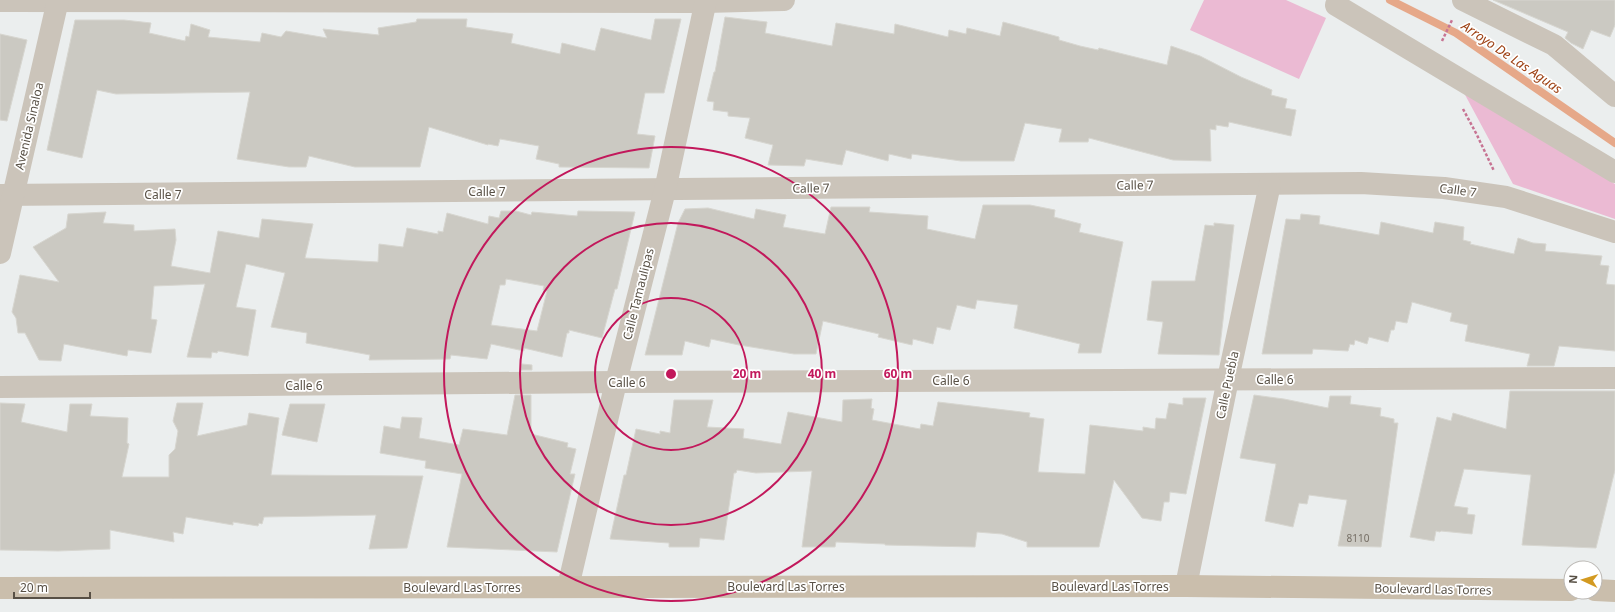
<svg xmlns="http://www.w3.org/2000/svg" width="1615" height="612" font-family="'Noto Sans',sans-serif">
<style>
.green{fill:#ebbad3}
.lines{fill:none;stroke-linecap:round;stroke-linejoin:round}
.stream{stroke:#e6a889;stroke-width:8}
.building{fill:#cbc9c2;stroke:#d7d6d0;fill-rule:evenodd}
.path{stroke:#c77493;stroke-width:2.5;stroke-dasharray:3 2;stroke-linecap:butt}
.minor{stroke:#cbc4ba;stroke-width:22}
.major{stroke:#cabeac;stroke-width:22}
.ring{fill:none;stroke:#c2185b;stroke-width:2}
.labels{text-anchor:middle;dominant-baseline:central;stroke-width:3.5;stroke-linejoin:round;paint-order:stroke}
.number-label{font-size:10px;fill:#756e64}
.street-label{font-size:12px;fill:#585045;stroke:#fff}
.water-label{font-size:13px;font-style:italic;fill:#9d4013;stroke:#fff}
.centre{fill:#c2185b;stroke:#fff;stroke-width:2}
.ring-label{font-size:12px;text-anchor:middle;font-weight:bold;fill:#c2185b;stroke:#fff;stroke-width:3.5;stroke-linejoin:round;paint-order:stroke}
</style>
<rect width="100%" height="100%" fill="#ebeeee"/>
<g class="green">
<path d="M1204 0H1286L1326 18 1299 79 1190 30Z"/>
<path d="M1463 91 1490 109 1615 184V219L1513 184Z"/>
</g>
<g class="lines">
<path class="stream" d="M1390 0 1456 33 1615 143"/>
</g>
<g class="building">
<path d="M1493 0H1615V25L1610 37 1591 30 1583 49 1571 43 1565 38 1568 32Z"/>
<path d="M725 17 767 22 765 33 832 46 836 23 894 34 895 24 948 37 949 30 966 34 967 28 1000 36 1003 22 1059 37V40L1080 46 1098 50 1099 48 1167 65 1171 46 1200 56 1241 77 1272 90 1271 95 1287 99 1285 108 1296 110 1291 136 1229 122 1228 127 1216 125V130L1210 129 1211 161 1173 160 1089 138 1088 142H1059L1062 129 1025 123 1014 161H961L912 154 911 159 889 154 888 161 846 150 842 165 806 159 804 166 768 165 773 145 745 138 750 118 728 116V112L713 110 714 102 707 101 714 72H715Z"/>
<path d="M417 19H467L466 27 513 34 511 43 560 54 562 43 595 51 601 28 651 40 655 19H681L664 93H645L637 134 655 136 649 168 559 167V164L536 159 539 146 500 139 498 146 488 144V145L429 127 420 167H355L309 156 306 167H289L237 159 250 92 116 94 97 90 82 158 47 150 75 20H124L151 23 149 33 185 41 186 36 189 37 191 24 210 30 208 37 260 42 262 33 281 37 286 31 327 38 323 29 379 35 378 28 416 22Z"/>
<path d="M0 34 27 40 7 121 0 120Z"/>
<path d="M983 205H1030L1055 210 1054 217 1081 224 1079 232 1123 242 1101 353H1078L1080 344 1014 328 1018 305 977 300 975 309 957 305 950 330 937 327 933 344 913 339 912 345 878 337 879 334 823 321 816 354H794L739 345 711 339 709 347 685 341 682 355H645L678 223 685 209 708 208 754 219 756 209 786 215 783 227 825 234 831 207H870L869 212 928 216 927 229 975 239Z"/>
<path d="M501 211H516L531 215 532 212 577 216 578 211 635 212 617 289H615L602 338 569 330V333H567L562 357 524 348V351L491 344 487 359 451 355 450 359 369 360 370 355 306 343 307 333 271 327 285 273 246 264 236 307 256 310 248 356 218 351 217 353 212 352 211 358 187 357 205 284 154 286 151 319 157 320 151 353 128 350 127 356 64 344 61 361 39 360 25 333H18L16 318 12 312 20 275 59 282 33 247 66 228 68 214 106 212 103 223 134 225V231L175 229 176 240 171 266 210 273 218 231 259 238 262 219 313 224 305 258 378 262 379 244 403 247 407 228 438 234V231L443 232 447 213 488 224 489 216 499 218ZM506 279 544 286 543 290 547 291 537 331 491 325 500 285H505Z"/>
<path d="M1301 214 1320 216 1319 224 1379 235 1381 222 1433 233 1435 222 1464 227 1463 240 1471 242 1470 244 1514 254 1518 238 1533 243 1546 244 1545 251 1602 256 1600 265 1609 266 1606 284 1615 285V351L1559 346 1554 366H1527L1530 354 1465 341 1468 325 1450 321 1452 313 1412 302 1407 323 1396 321 1394 330H1391L1388 342 1369 337 1367 344 1355 340 1354 345 1350 344 1348 351 1313 349 1312 354H1262L1286 219 1300 220Z"/>
<path d="M1214 223 1234 225 1219 355 1158 354 1163 322 1147 320 1152 281H1195L1205 225 1214 226Z"/>
<path d="M522 364 532 365V370H521Z"/>
<path d="M1510 391H1615V470L1596 548 1522 545 1531 475 1464 469 1454 506 1468 508 1467 514 1475 515 1472 534 1441 531 1440 532 1436 531 1434 541 1410 537 1437 417 1451 421 1453 413 1506 429Z"/>
<path d="M515 395H531V434L568 443 567 447 576 449 570 474H575L557 552 447 547 462 474 425 468 426 461 380 453 384 426 400 429 402 417 422 418 419 438 459 445 463 429 507 435Z"/>
<path d="M1254 395 1284 399 1328 408 1330 396H1351L1350 404 1381 408 1380 416 1394 419V423H1398L1381 547 1338 546 1347 500 1309 495 1307 504 1299 503 1293 527 1265 521 1276 464 1240 458Z"/>
<path d="M1183 398H1206L1186 494 1170 492 1169 502H1164L1161 521 1142 518 1114 480 1099 547H1027V542L1002 534 977 532 975 547 885 545V544L836 542 835 547H802L812 471 756 473 737 470 736 473H734L724 540 700 538 699 547H669V543L610 539 624 475H626L636 429 660 434V431L670 433 674 400H713L707 427 744 429 743 438 781 444 788 412 842 422 843 400 872 399 871 408 874 409 872 420 920 429 921 424 933 426 938 402 1030 413 1029 417 1044 419 1038 472 1085 474 1090 425 1143 431V427L1155 429 1156 418 1166 419 1169 403 1183 405Z"/>
<path d="M0 403 25 404 21 422 67 432 70 404H92L90 416 128 418 127 443 129 444 122 477H169V455L175 449 178 431 173 421 177 403H203L197 436 247 425 249 413 279 418 271 475 423 476 407 548 369 549 376 515 264 517 262 524 259 523 258 526 233 522V525L186 517 183 534 173 532 174 542 110 530V549L58 551 0 550Z"/>
<path d="M290 404H325L317 442 282 435Z"/>
</g>
<g class="lines">
<g class="path">
<path d="M1442 41 1452 20"/>
<path d="M1463 109 1477 135 1494 171"/>
</g>
<g class="minor">
<path d="M1463 0 1554 45 1615 96"/>
<path d="M0 1 705 2 784 0"/>
<path d="M1336 5 1615 172"/>
<path d="M0 195 1361 183 1444 188 1506 197 1615 232"/>
<path d="M0 253 58 0"/>
<path d="M0 387 616 382 1615 378"/>
<path d="M1186 586 1228 379 1270 184"/>
<path d="M568 587 616 382 665 190 706 0"/>
</g>
<g class="major">
<path d="M0 588 1186 586 1571 590"/>
<path d="M1595 590 1615 591"/>
</g>
</g>
<g class="ring">
<circle cx="671" cy="374" r="76"/>
<circle cx="671" cy="374" r="151"/>
<circle cx="671" cy="374" r="227"/>
</g>
<g class="labels">
<g class="number-label">
<text x="1358" y="538">8110</text>
</g>
<g class="street-label">
<text transform="translate(29 126) rotate(-77)">Avenida Sinaloa</text>
<text transform="translate(1135 185) rotate(-1)">Calle 7</text>
<text transform="translate(811 188) rotate(-1)">Calle 7</text>
<text transform="translate(1458 190) rotate(7)">Calle 7</text>
<text x="487" y="191">Calle 7</text>
<text x="163" y="194">Calle 7</text>
<text transform="translate(638 294) rotate(-76)">Calle Tamaulipas</text>
<text x="1275" y="379">Calle 6</text>
<text x="951" y="380">Calle 6</text>
<text x="627" y="382">Calle 6</text>
<text x="304" y="385">Calle 6</text>
<text transform="translate(1227 385) rotate(-78)">Calle Puebla</text>
<text x="786" y="586">Boulevard Las Torres</text>
<text x="1110" y="586">Boulevard Las Torres</text>
<text x="462" y="587">Boulevard Las Torres</text>
<text transform="translate(1433 589) rotate(1)">Boulevard Las Torres</text>
</g>
<g class="water-label">
<text transform="translate(1512 57) rotate(34)">Arroyo De Las Aguas</text>
</g>
</g>
<circle cx="671" cy="374" r="6" class="centre"/>
<g class="ring-label">
<text x="747" y="378">20 m</text>
<text x="822" y="378">40 m</text>
<text x="898" y="378">60 m</text>
</g>
<g transform="translate(1583 580) rotate(274)"><circle r="19" fill="#ffffff" stroke="#bcb9b5"/>
<path d="M0-3L7 15L0 10L-7 15Z" fill="#d39a21"/>
<text y="-6" font-size="11" font-weight="bold" text-anchor="middle" fill="#585045">N</text>
</g>
<path d="M14 592v6h76v-6" fill="none" stroke="#585045" stroke-width="2"/>
<text x="20" y="592" font-size="12" fill="#585045" stroke="#ffffff" stroke-width="3" paint-order="stroke">20 m</text>
</svg>
